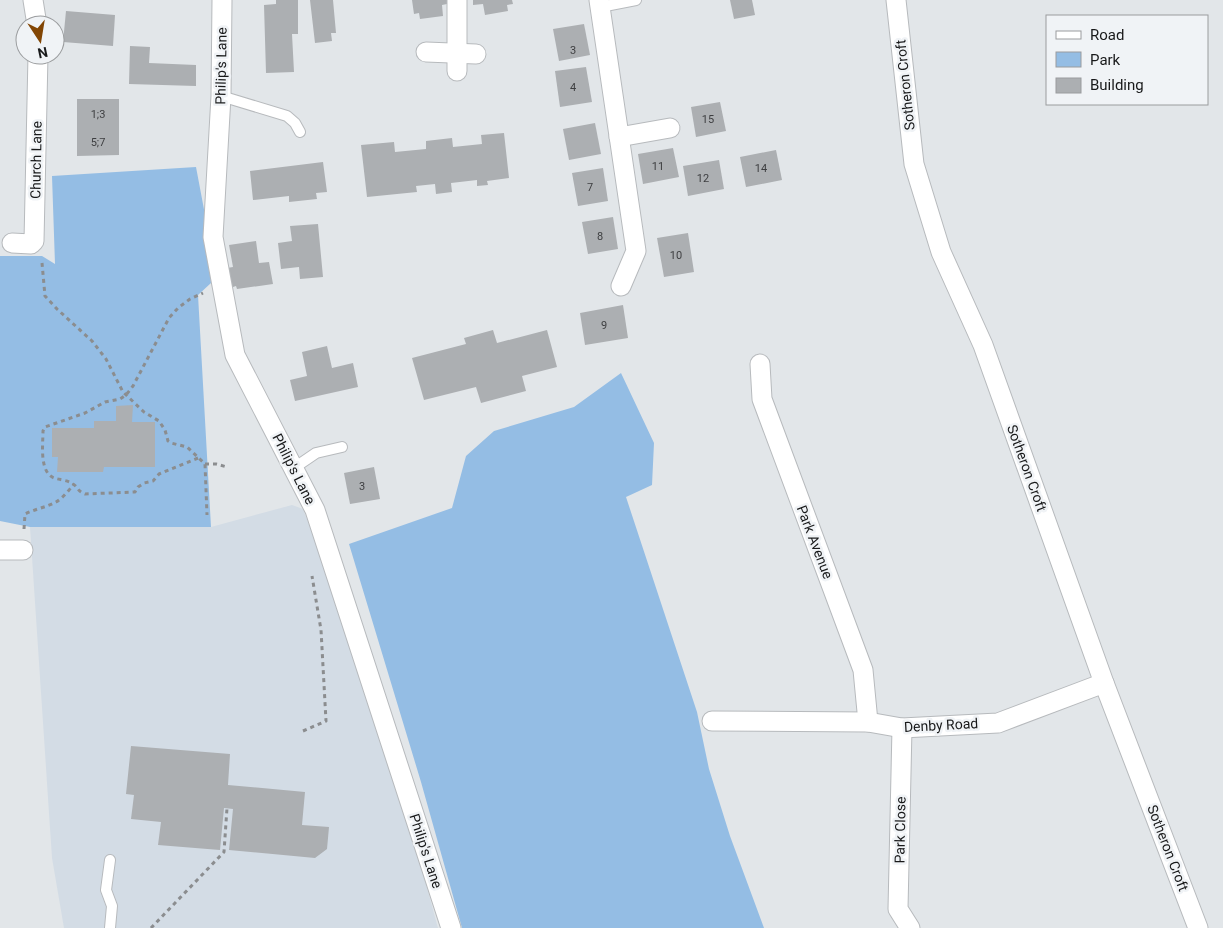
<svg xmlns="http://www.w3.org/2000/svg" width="1223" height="928" font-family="Roboto,sans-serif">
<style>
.built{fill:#d3dce5}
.green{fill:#94bde4}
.building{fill:#acafb2}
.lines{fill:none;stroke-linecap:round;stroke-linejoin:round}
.service-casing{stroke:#b7babd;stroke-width:12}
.minor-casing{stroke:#b7babd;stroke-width:21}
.path{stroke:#8b8d8f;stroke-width:3;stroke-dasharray:4 4;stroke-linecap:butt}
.service{stroke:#fff;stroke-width:10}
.minor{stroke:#fff;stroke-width:19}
.labels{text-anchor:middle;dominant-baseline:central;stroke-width:5;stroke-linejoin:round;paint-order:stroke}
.number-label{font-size:11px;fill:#3d3e40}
.street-label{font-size:14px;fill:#18191a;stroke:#f0f3f6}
</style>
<rect width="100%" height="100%" fill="#e2e6e9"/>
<path class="built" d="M292 505 303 509 317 545 399 785 438 928H64L52 858 30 527H211Z"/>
<g class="green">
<path d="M196 167 206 220 211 283 198 295 211 527H30L0 521V256H42L55 264 52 176Z"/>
<path d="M621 373 654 443 652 485 626 497 697 712 709 769 730 836 764 928H462L421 782 349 544 452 508 466 456 494 431 574 407Z"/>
</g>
<g class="building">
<path d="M276 0H298V34H292L294 72 266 73 264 5 276 4Z"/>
<path d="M310 0H333L336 33H331L332 41 315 43Z"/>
<path d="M412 0H451L452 3 442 5 443 16 420 19 419 13 414 14Z"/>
<path d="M473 0H512L513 4 507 5 508 11 485 15 483 4 473 5Z"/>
<path d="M730 0H752L755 15 734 19Z"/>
<path d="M66 11 115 15 113 46 63 42Z"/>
<path d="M584 24 590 55 559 61 553 29Z"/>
<path d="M130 46 150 47 149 63 196 65V86L129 84Z"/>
<path d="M586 67 592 102 560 107 555 71Z"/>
<path d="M77 99H119V155L77 156Z"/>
<path d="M720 102 726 131 696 137 691 107Z"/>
<path d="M595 123 601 154 569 160 563 129Z"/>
<path d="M504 133 509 178 487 181 488 185 477 186V180L451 183 452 192 436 194 435 184 416 186 417 192 367 197 361 145 394 142 395 152 426 149V141L452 138 453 147 482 144 481 135Z"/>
<path d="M673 148 679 177 643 184 638 154Z"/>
<path d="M776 150 782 180 746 187 740 157Z"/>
<path d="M719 160 724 189 688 196 683 166Z"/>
<path d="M323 162 327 192 316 193 317 199 289 202V196L253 200 250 171Z"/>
<path d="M603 168 608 201 578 206 572 173Z"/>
<path d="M613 217 618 249 588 254 582 222Z"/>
<path d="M318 224 323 277 300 279 299 267 281 269 278 243 292 241 290 226Z"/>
<path d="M688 233 694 272 664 277 657 238Z"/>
<path d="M256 241 259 263 269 262 273 284 237 289 236 286 230 288 227 268 233 267 229 245Z"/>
<path d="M623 305 628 338 585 345 580 313Z"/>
<path d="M493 330 497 343 547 330 557 367 522 376 526 391 481 403 476 387 424 400 412 358 466 344 464 338Z"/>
<path d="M327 346 332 368 353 363 358 387 295 401 290 380 307 376 302 352Z"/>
<path d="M133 405 132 422H155V467H104L103 472H57L58 457H52V428H94V421H116V406Z"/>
<path d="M374 467 380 499 350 504 344 473Z"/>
<path d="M131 746 230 754 228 785 305 792 302 825 329 827 327 849 315 858 229 850 233 809 224 808 220 850 158 845 161 822 131 819 134 795 126 794Z"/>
</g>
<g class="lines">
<defs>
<g id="service">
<path d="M600 7 636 0"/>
<path d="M221 96 287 116 295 123 300 132"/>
<path d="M294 468 316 453 342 447"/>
<path d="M110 928 112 906 106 890 110 860"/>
</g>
<g id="minor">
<path d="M33 0 37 25"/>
<path d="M222 0 221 96 213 237 235 355 315 510 451 928"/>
<path d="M599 0 636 251 621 286"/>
<path d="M896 0 914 164 941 252 983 345 1104 683 1198 928"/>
<path d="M426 52 476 54"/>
<path d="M457 71V0"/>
<path d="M619 137 670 128"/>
<path d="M12 243 31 244 34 241 38 55"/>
<path d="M760 364 762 399 863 670 868 722"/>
<path d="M0 550H23"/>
<path d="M712 721 868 722 902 728 998 723 1104 683"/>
<path d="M902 728 898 909 910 928"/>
</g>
</defs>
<use href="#service" class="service-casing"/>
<use href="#minor" class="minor-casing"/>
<g class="path">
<path d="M42 263 45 296 57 309 92 341 106 359 123 392 144 412 159 421 165 430 168 441 171 443 187 447 205 464 207 515"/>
<path d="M198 458 159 474 153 481 144 483 138 487 135 492 85 494C77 491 79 488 73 484 68 480 60 480 54 478 39 472 43 444 43 431L45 427 85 413 105 402 120 399 126 395 133 386 169 318 178 308 190 299 203 293"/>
<path d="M205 464H216L227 467"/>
<path d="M24 529 25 514C35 509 47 507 56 502 63 498 69 490 74 484"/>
<path d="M303 731 326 721 321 630 312 576"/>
<path d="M151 928 224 852 227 808"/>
</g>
<use href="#service" class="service"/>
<use href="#minor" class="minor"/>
</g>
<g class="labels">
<g class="number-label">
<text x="573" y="50">3</text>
<text x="573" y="87">4</text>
<text x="98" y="114">1;3</text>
<text x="708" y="119">15</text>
<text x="98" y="142">5;7</text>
<text x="658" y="166">11</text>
<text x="761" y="168">14</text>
<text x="703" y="178">12</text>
<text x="590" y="187">7</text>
<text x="600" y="236">8</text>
<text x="676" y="255">10</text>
<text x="604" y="325">9</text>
<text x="362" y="486">3</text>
</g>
<g class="street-label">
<text transform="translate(221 66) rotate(-89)">Philip's Lane</text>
<text transform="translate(905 85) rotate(-96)">Sotheron Croft</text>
<text transform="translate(36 160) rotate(-89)">Church Lane</text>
<text transform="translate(1027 468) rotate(70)">Sotheron Croft</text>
<text transform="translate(294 469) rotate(63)">Philip's Lane</text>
<text transform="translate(815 542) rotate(69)">Park Avenue</text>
<text transform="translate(941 725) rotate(-3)">Denby Road</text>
<text transform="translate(900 830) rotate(-89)">Park Close</text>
<text transform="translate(1168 848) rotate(69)">Sotheron Croft</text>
<text transform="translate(426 851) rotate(72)">Philip's Lane</text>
</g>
</g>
<rect x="1046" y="15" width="162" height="90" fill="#f0f3f6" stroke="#9a9c9e"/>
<rect x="1056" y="31" width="25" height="8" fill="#ffffff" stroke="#9a9c9e"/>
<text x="1090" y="40" font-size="15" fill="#18191a">Road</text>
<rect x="1056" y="52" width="25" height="15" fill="#94bde4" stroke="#9a9c9e"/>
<text x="1090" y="65" font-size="15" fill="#18191a">Park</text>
<rect x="1056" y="78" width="25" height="15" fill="#acafb2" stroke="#9a9c9e"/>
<text x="1090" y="90" font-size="15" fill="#18191a">Building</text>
<g transform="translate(40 40) rotate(168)"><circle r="24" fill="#f0f3f6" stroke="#9a9c9e"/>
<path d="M0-4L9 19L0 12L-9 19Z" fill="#824503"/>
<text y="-8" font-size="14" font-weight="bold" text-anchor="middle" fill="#18191a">N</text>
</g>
</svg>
